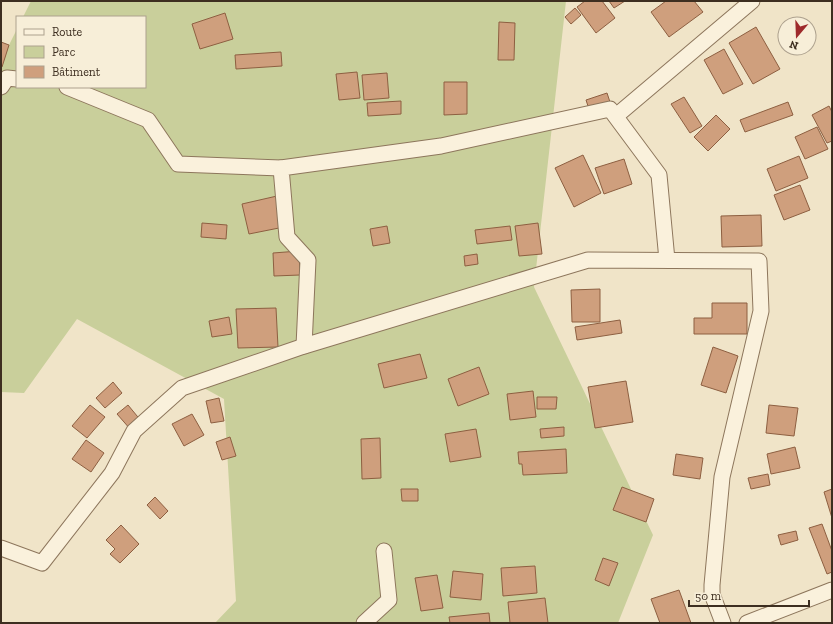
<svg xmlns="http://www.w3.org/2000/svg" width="833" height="624" font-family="'Zilla Slab',serif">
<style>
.green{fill:#c9cf9b}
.building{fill:#cf9f7d;stroke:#8d5f41}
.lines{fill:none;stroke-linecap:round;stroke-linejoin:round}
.street-casing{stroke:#8d765c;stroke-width:17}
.street{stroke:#faf1dc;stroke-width:15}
</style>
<rect width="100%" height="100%" fill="#f0e4c8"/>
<path class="green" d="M31 1H566L534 287 653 535 618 623H215L236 601 224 399 77 319 24 393 1 392V48L7 49 17 29V87H145V17H23Z"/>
<g class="building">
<path d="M585 1H602L615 18 596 33 577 7Z"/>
<path d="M609 1H625L614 8Z"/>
<path d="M666 1H694L703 12 669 37 651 12Z"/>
<path d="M575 8 581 15 571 24 565 17Z"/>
<path d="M225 13 233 39 200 49 192 24Z"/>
<path d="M499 22 515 23 514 60H498Z"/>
<path d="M756 27 780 69 753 84 729 43Z"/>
<path d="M1 42 9 45 2 67H1Z"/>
<path d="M724 49 743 84 723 94 704 60Z"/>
<path d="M281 52 282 66 236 69 235 55Z"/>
<path d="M357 72 360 98 339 100 336 74Z"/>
<path d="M387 73 389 98 364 100 362 75Z"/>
<path d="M444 82H467V114L444 115Z"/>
<path d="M607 93 611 105 590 112 586 100Z"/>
<path d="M684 97 702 126 690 133 671 104Z"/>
<path d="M401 101V114L368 116 367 103Z"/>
<path d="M788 102 793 115 745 132 740 120Z"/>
<path d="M829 106 832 112V141L827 143 812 115Z"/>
<path d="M716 115 730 129 708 151 694 137Z"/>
<path d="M817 127 828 149 805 159 795 137Z"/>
<path d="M583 155 601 193 574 207 555 168Z"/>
<path d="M799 156 808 178 776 191 767 169Z"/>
<path d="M624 159 632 184 604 194 595 168Z"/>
<path d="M800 185 810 210 784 220 774 195Z"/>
<path d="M277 196 284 227 249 234 242 204Z"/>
<path d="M761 215 762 246 722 247 721 216Z"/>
<path d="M202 223 227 225 226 239 201 237Z"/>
<path d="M538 223 542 254 519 256 515 226Z"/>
<path d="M387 226 390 243 373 246 370 229Z"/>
<path d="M510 226 512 240 477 244 475 230Z"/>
<path d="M299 251 300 275 274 276 273 253Z"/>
<path d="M477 254 478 264 465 266 464 256Z"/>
<path d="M600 289V322H572L571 290Z"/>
<path d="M712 303H747V334H694V318H712Z"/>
<path d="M276 308 278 347 238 348 236 309Z"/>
<path d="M229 317 232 334 212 337 209 321Z"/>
<path d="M620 320 622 333 577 340 575 327Z"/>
<path d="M713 347 738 356 726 393 701 385Z"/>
<path d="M420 354 427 378 384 388 378 364Z"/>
<path d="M479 367 489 394 458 406 448 379Z"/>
<path d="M626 381 633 422 595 428 588 387Z"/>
<path d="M113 382 122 393 105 408 96 398Z"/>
<path d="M533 391 536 417 510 420 507 394Z"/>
<path d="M537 397H557L556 409H537Z"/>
<path d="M219 398 224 421 211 423 206 401Z"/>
<path d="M90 405 105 417 87 438 72 426Z"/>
<path d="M128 405 142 422 131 430 117 414Z"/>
<path d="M769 405 798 408 794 436 766 433Z"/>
<path d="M192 414 204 435 184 446 172 424Z"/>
<path d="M564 427V436L541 438 540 429Z"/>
<path d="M476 429 481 457 450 462 445 434Z"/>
<path d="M230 437 236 456 222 460 216 442Z"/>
<path d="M380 438 381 478 362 479 361 439Z"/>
<path d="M86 440 104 453 91 472 72 459Z"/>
<path d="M795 447 800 468 771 474 767 454Z"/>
<path d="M566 449 567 473 523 475 522 464H519L518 452Z"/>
<path d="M676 454 703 458 700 479 673 475Z"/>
<path d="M768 474 770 485 751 489 748 478Z"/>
<path d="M622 487 654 499 646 522 613 510Z"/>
<path d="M401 489H418V501H402Z"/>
<path d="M832 489V518L824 492Z"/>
<path d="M155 497 168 511 160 519 147 505Z"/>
<path d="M822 524 832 551V572L827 574 809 528Z"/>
<path d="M121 525 139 544 120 563 110 554 115 549 106 540Z"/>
<path d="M796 531 798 540 781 545 778 535Z"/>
<path d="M603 558 618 563 609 586 595 580Z"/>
<path d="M535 566 537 593 503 596 501 568Z"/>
<path d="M453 571 483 574 481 600 450 597Z"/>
<path d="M437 575 443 608 421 611 415 578Z"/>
<path d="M679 590 691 623H660L651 599Z"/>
<path d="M545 598 548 623H510L508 602Z"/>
<path d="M489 613 490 623H450L449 617Z"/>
</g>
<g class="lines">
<defs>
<g id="street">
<path d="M1 87 7 78 17 79"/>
<path d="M67 87 148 120 178 164 281 168"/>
<path d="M616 116 752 1"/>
<path d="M304 346 308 260 287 237 281 168 441 146 610 109 659 175 667 260"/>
<path d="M1 548 42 563 112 473 134 431 182 388 304 346 588 260 759 261 761 311 722 477 712 585V594L723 623"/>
<path d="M364 623 389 600 384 551"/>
<path d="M747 623 832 590"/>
</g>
</defs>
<use href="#street" class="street-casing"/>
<use href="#street" class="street"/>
</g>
<rect width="833" height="624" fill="none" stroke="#3d2e20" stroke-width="4"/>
<rect x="16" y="16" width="130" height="72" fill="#f7eed8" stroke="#ada18e"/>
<rect x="24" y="29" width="20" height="6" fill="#faf1dc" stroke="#ada18e"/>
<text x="52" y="36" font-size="12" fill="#3d2e20">Route</text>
<rect x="24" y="46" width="20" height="12" fill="#c9cf9b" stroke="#ada18e"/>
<text x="52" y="56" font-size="12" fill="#3d2e20">Parc</text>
<rect x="24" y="66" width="20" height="12" fill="#cf9f7d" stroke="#ada18e"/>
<text x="52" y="76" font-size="12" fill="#3d2e20">Bâtiment</text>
<g transform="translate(797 36) rotate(199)"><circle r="19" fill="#f7eed8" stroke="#ada18e"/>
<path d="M0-3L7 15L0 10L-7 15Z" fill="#9e2a2b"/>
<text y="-6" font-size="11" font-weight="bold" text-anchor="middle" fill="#3d2e20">N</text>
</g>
<path d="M689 600v6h120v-6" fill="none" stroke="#3d2e20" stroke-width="2"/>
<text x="695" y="600" font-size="12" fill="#3d2e20" stroke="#f7eed8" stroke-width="3" paint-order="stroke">50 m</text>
</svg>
